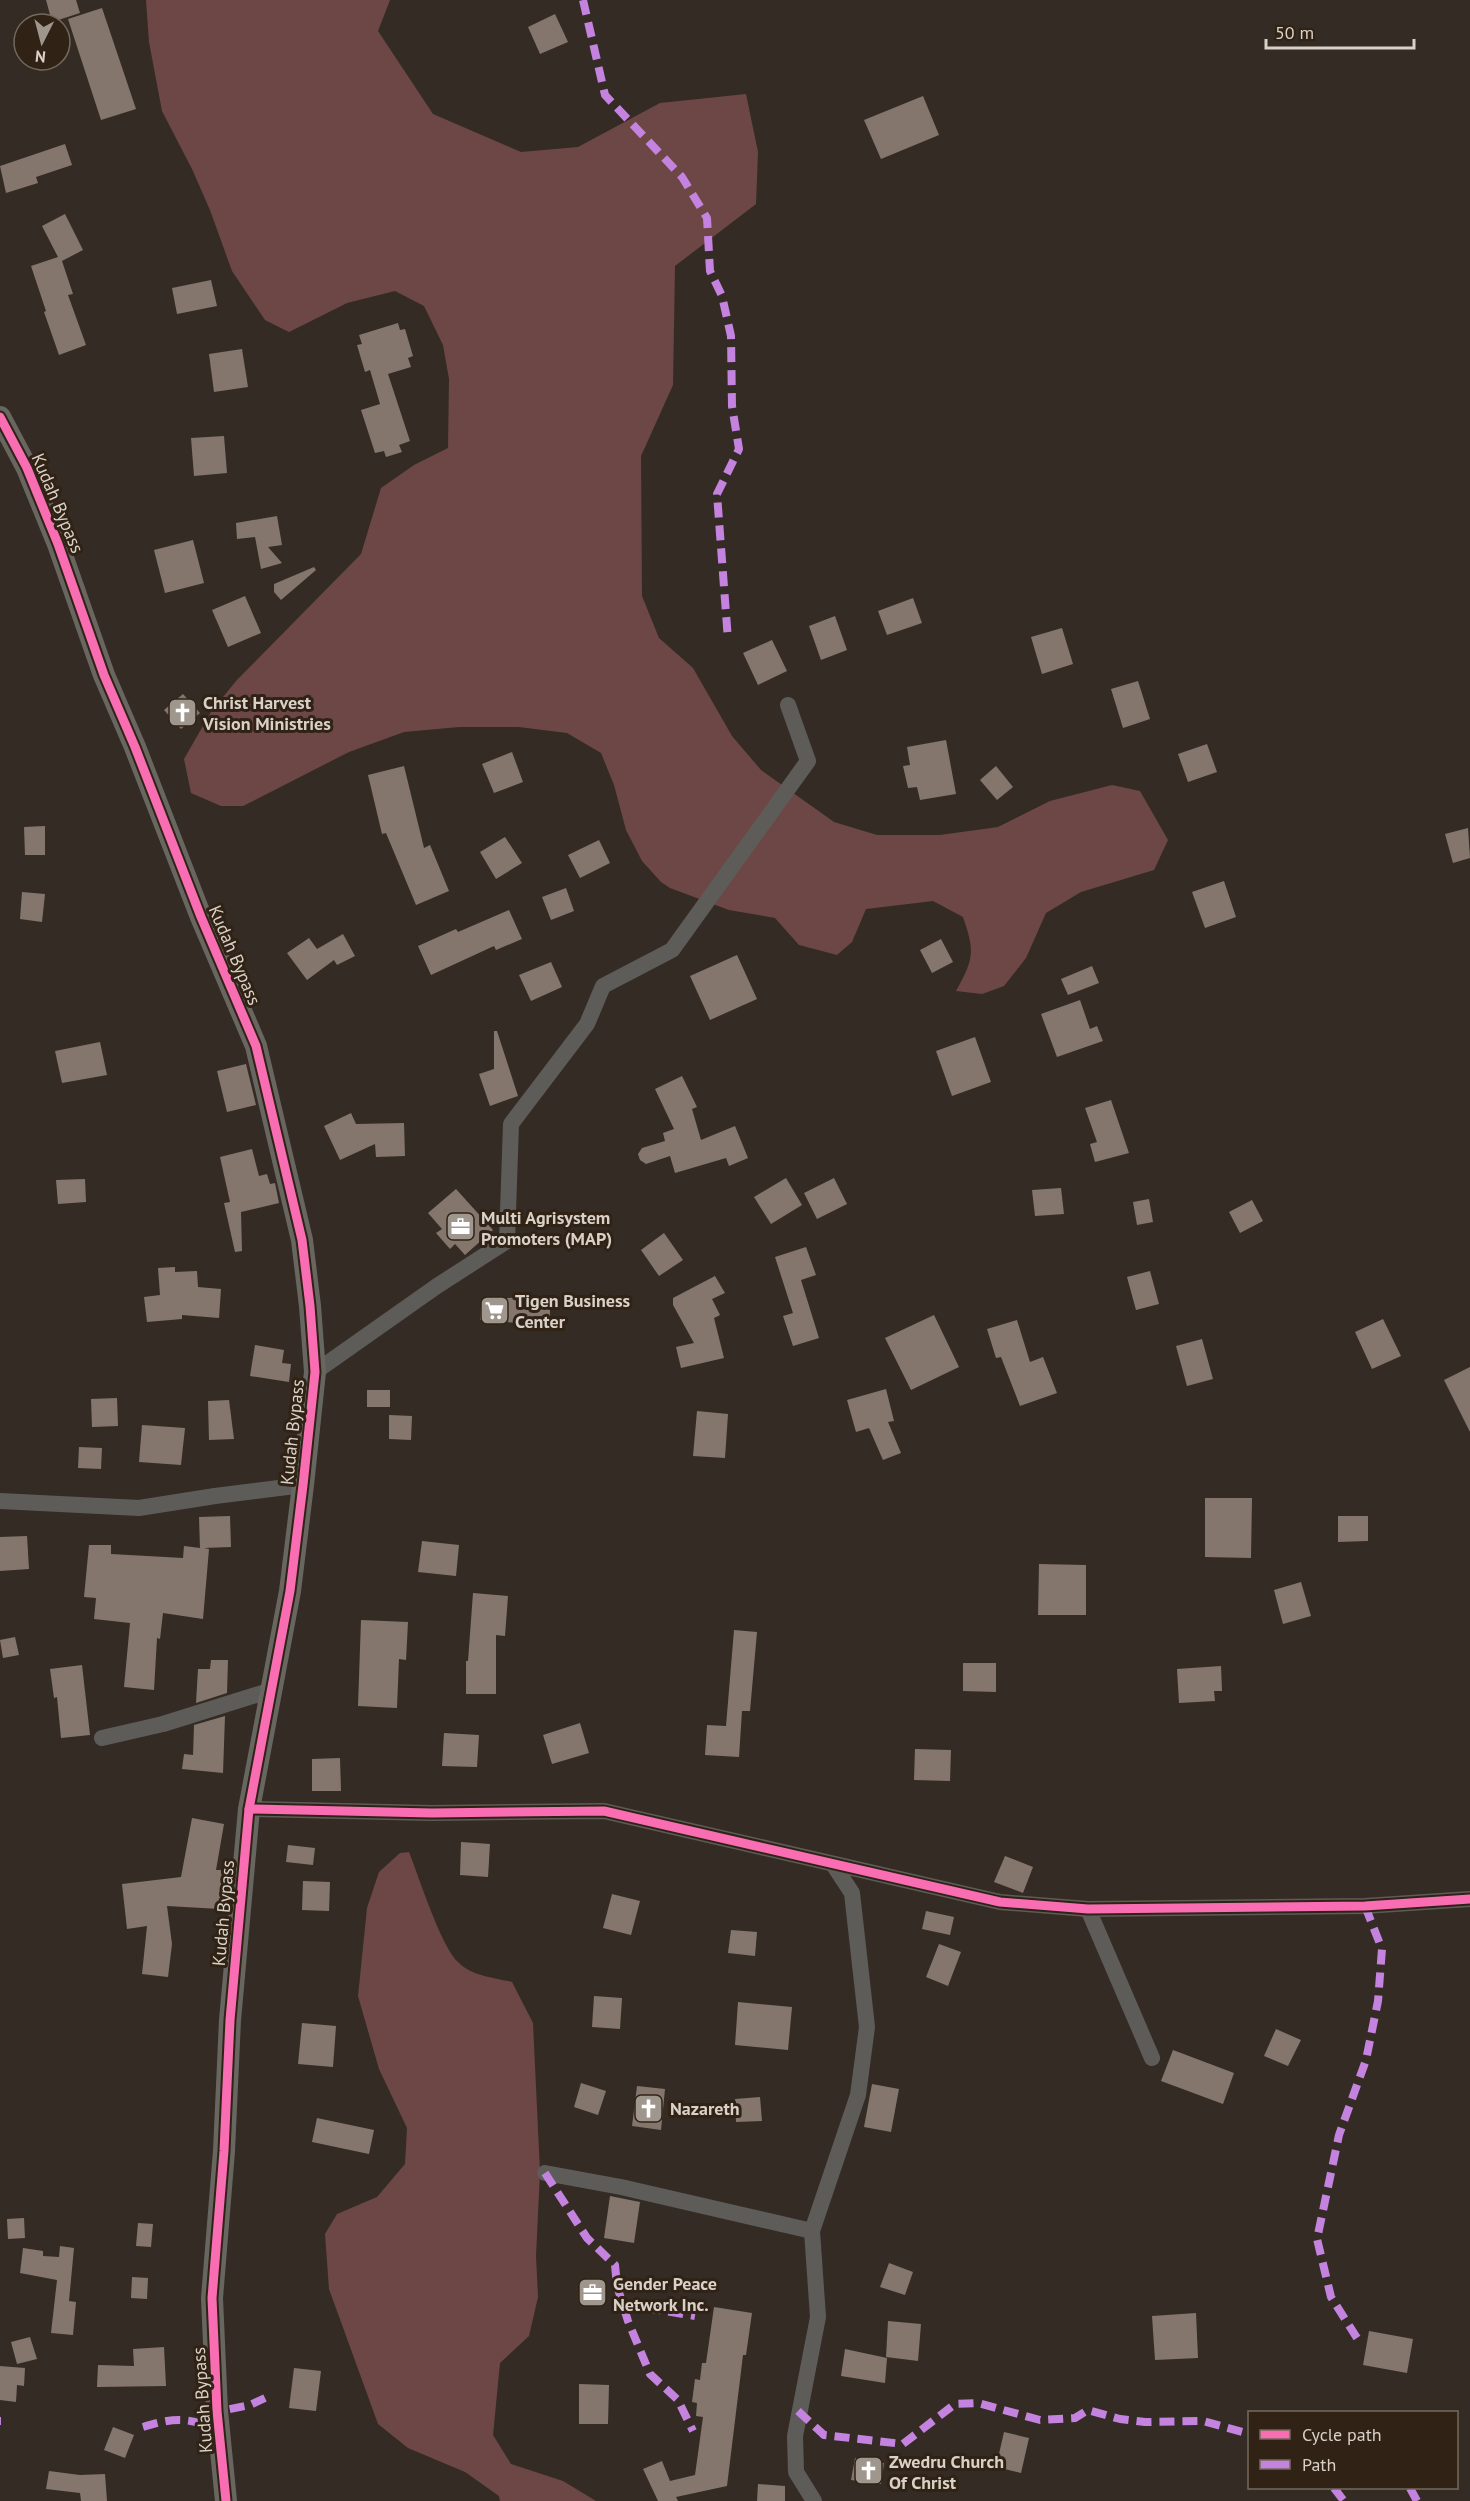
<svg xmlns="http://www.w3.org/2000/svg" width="1470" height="2501" font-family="'PT Sans',sans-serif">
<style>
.green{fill:#6c4745}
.building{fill:#84766d}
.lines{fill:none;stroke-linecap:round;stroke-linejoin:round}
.street{stroke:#5e5c59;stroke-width:16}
.secondary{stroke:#686661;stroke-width:22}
.quiet{stroke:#c483df;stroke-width:8;stroke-dasharray:15 8;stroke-linecap:butt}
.cycleway-casing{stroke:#302315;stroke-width:13}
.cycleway{stroke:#f96db3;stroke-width:9}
.labels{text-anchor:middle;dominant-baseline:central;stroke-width:6;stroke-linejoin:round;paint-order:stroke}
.street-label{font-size:18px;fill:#d9d1c7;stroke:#302315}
.poi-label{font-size:18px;font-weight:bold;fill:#d9d1c7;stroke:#302315;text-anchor:start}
</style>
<rect width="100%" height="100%" fill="#342c24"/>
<g class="green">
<path d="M146 0H390L378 31 433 114 521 152 578 147 660 103 746 94 758 152 756 204 675 266 673 385 641 456 642 596 659 638 693 668 732 736 761 770 834 822 877 835H940L998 827 1050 801 1112 785 1140 791 1168 840 1154 870 1081 892 1046 913 1026 958 1004 986 982 994 956 991C974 958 975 952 963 917L933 901 866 909 852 942 837 955 799 945 775 918 729 910 670 888 661 882 642 861 626 830 614 785 601 753 567 733 519 727H459L404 732 349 752 243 806H221L191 793 184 759 211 712 236 681 361 554 381 488 414 465 448 448 449 379 443 345 424 306 395 291 347 303 289 332 265 320 232 271 210 210 192 169 162 111 149 42Z"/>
<path d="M409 1852C419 1877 441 1947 459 1963 472 1976 495 1978 512 1982L533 2023 540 2172 536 2256 538 2297 529 2336 500 2363 493 2435 511 2464 563 2481 596 2501H500L499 2496 465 2472 408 2448 378 2424 329 2289 325 2234 337 2214 377 2197 405 2164 407 2128 379 2069 358 1996 367 1908 379 1872 400 1853Z"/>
</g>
<g class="building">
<path d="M46 0H76L80 13 52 22Z"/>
<path d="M102 8 136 109 101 120 68 19Z"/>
<path d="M555 14 568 42 540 54 528 27Z"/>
<path d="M923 96 939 135 881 159 864 120Z"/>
<path d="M65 144 72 165 36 177 38 183 6 193 0 166Z"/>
<path d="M65 214 83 250 62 261 73 294 68 295 86 345 59 355 44 312 46 311 31 266 58 257 42 226Z"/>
<path d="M211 280 217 306 177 314 172 288Z"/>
<path d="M398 323 400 330 405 329 413 356 408 358 411 367 388 374 410 441 399 445 402 452 386 457 384 451 375 453 361 410 380 404 370 370 365 372 357 345 362 344 359 335Z"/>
<path d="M242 349 248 387 214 392 209 354Z"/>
<path d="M224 436 227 473 194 476 191 438Z"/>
<path d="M277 516 282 545 268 547 282 563 261 569 255 537 237 539 236 523Z"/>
<path d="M193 540 204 583 165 593 154 550Z"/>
<path d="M314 567 316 570 281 600 274 592V584Z"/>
<path d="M245 596 261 633 228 647 212 610Z"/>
<path d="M913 598 922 623 887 635 878 611Z"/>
<path d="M835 616 847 650 821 660 809 626Z"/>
<path d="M1062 628 1073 664 1042 674 1031 637Z"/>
<path d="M772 640 787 671 758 685 743 653Z"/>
<path d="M1138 681 1150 719 1123 728 1111 689Z"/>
<path d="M183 694 200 713 181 729 164 710Z"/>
<path d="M946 740 956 794 920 800 917 787 908 788 903 766 910 765 907 747Z"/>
<path d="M1207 744 1217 772 1188 782 1178 754Z"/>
<path d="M512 752 523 782 494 793 482 764Z"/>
<path d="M404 766 424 848 430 845 449 891 416 905 386 833 382 834 368 775Z"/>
<path d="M996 766 1013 787 997 800 980 780Z"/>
<path d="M45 826V855H25L24 827Z"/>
<path d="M1468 828 1470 858 1453 863 1445 834Z"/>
<path d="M505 837 522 863 496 879 480 852Z"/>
<path d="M599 840 610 863 580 878 568 855Z"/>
<path d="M1224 881 1236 917 1205 928 1192 892Z"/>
<path d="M566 888 574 911 551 920 542 897Z"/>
<path d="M22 892 45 894 42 922 20 919Z"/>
<path d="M509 910 522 939 496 950 494 946 431 975 418 946 456 929 458 932Z"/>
<path d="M343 934 355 956 337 965 334 960 307 980 287 953 309 938 317 949Z"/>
<path d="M941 939 953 962 932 973 920 950Z"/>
<path d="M737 955 757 999 710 1020 690 976Z"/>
<path d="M551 962 562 987 531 1001 519 975Z"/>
<path d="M1092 966 1099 983 1068 995 1061 979Z"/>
<path d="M1080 1000 1090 1029 1097 1026 1103 1041 1057 1057 1041 1014Z"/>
<path d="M494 1031H497L518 1096 490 1106 479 1074 494 1069Z"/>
<path d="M975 1037 991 1082 952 1096 936 1051Z"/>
<path d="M100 1042 107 1075 62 1083 55 1051Z"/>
<path d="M246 1064 256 1105 227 1112 217 1071Z"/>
<path d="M682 1076 697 1107 692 1109 701 1140 735 1126 748 1158 729 1166 726 1158 675 1173 670 1156 646 1164 640 1160 638 1154 642 1148 665 1141 663 1133 674 1129 655 1089Z"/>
<path d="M1111 1100 1129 1153 1095 1162 1090 1144 1097 1142 1085 1108Z"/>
<path d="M351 1113 356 1124 404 1123 405 1156 376 1157 375 1144 340 1160 324 1126Z"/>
<path d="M252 1149 259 1176 267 1174 270 1184 275 1183 279 1203 241 1212 242 1251 235 1252 224 1203 230 1202 220 1157Z"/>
<path d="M786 1178 802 1205 771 1224 754 1197Z"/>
<path d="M834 1178 847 1204 817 1219 804 1193Z"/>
<path d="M85 1179 86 1202 58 1204 56 1180Z"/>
<path d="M1061 1188 1064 1214 1035 1216 1032 1190Z"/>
<path d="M456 1189 493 1230 465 1255 455 1244 450 1249 436 1233 442 1229 428 1213Z"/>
<path d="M1149 1199 1153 1222 1137 1225 1133 1202Z"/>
<path d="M1252 1200 1263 1221 1240 1233 1229 1212Z"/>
<path d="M664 1233 683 1260 659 1276 641 1250Z"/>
<path d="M806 1247 816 1275 801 1280 819 1338 793 1346 783 1316 793 1313 775 1257Z"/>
<path d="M175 1267V1272L197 1271 198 1287 221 1289 219 1318 182 1315V1319L147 1322 144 1297 160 1295 158 1268Z"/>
<path d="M1150 1271 1159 1304 1136 1310 1127 1277Z"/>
<path d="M715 1276 725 1293 712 1299 720 1315 714 1318 724 1358 681 1368 676 1347 694 1343 673 1305V1298Z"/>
<path d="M531 1297 532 1306 550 1308V1318L518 1319 519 1323 480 1320 481 1302 508 1304 507 1298Z"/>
<path d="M934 1315 959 1367 911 1390 885 1338Z"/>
<path d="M1383 1319 1401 1356 1372 1369 1355 1332Z"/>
<path d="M1017 1320 1030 1362 1043 1357 1057 1393 1020 1406 1001 1357 996 1358 987 1329Z"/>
<path d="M1202 1339 1213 1379 1187 1386 1176 1346Z"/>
<path d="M255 1345 284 1350 282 1363 291 1364 289 1382 250 1376Z"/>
<path d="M1470 1367V1432L1444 1380Z"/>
<path d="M886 1389 894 1421 888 1422 901 1453 883 1460 869 1428 856 1432 847 1400Z"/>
<rect x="367" y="1390" width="23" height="17"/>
<path d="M117 1398 118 1426 92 1427 91 1399Z"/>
<path d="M229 1400 234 1439 209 1440 208 1401Z"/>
<path d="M697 1411 728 1414 725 1458 693 1456Z"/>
<path d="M389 1415 412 1416 411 1440 389 1439Z"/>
<path d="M142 1425 185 1428 181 1465 139 1462Z"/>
<path d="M79 1447 102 1448 101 1469 78 1468Z"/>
<path d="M1205 1498H1252L1251 1558 1205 1557Z"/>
<path d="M230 1516 231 1547 204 1548 209 1549 203 1619 163 1613 160 1639 157 1638 154 1690 124 1687 130 1623 94 1619 96 1598 84 1597 89 1545H111V1554L183 1558 184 1546 200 1548 199 1517Z"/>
<path d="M1338 1516H1368V1541L1338 1542Z"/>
<path d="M27 1536 29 1569 0 1571V1537Z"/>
<path d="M422 1541 459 1545 456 1576 418 1572Z"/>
<path d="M1039 1564 1086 1565V1615H1038Z"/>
<path d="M1301 1582 1311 1616 1283 1624 1274 1590Z"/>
<path d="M473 1593 508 1596 505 1636 496 1635V1694H466V1661H468Z"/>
<path d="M361 1620 408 1622 406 1660 399 1659 397 1708 358 1706Z"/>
<path d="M734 1630 757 1632 750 1711H742L739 1757 705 1755 707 1725 726 1726Z"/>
<path d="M15 1637 19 1655 3 1658 0 1640Z"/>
<path d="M211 1660H228L227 1693 196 1703 198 1669H210Z"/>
<path d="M963 1663H996V1692L963 1691Z"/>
<path d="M82 1665 90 1735 61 1738 57 1697 54 1698 50 1669Z"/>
<path d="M1221 1666 1222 1691H1214L1215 1701 1179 1703 1177 1669Z"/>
<path d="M225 1716 223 1773 182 1769 184 1754 193 1755 194 1725Z"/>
<path d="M580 1723 589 1753 552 1764 543 1735Z"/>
<path d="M444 1733 479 1735 477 1767 442 1766Z"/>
<path d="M915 1749 951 1750 950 1781 914 1780Z"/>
<path d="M340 1758 341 1791H312V1759Z"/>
<path d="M192 1818 224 1824 216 1870H222L220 1909 167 1906 172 1944 168 1977 142 1974 147 1926 127 1929 122 1884 181 1877Z"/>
<path d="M461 1842 490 1844 488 1877 460 1875Z"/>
<path d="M288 1845 315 1848 313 1865 286 1862Z"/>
<path d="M1005 1856 1033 1867 1023 1893 994 1882Z"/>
<path d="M303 1881 330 1882 329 1911 302 1910Z"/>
<path d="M612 1894 640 1901 631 1935 603 1928Z"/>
<path d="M926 1911 954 1917 950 1935 922 1929Z"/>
<path d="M731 1930 757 1932 755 1956 728 1953Z"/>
<path d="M939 1944 961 1952 948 1986 926 1977Z"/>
<path d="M594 1996 622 1998 620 2029 592 2027Z"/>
<path d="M738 2002 792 2007 788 2050 735 2045Z"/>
<path d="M302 2023 336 2026 333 2067 298 2064Z"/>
<path d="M1276 2029 1301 2040 1288 2066 1264 2056Z"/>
<path d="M1173 2050 1234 2073 1223 2104 1161 2081Z"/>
<path d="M581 2083 606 2091 598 2115 574 2107Z"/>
<path d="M872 2084 899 2089 891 2132 864 2127Z"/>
<path d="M637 2086 665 2089 661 2130 632 2126Z"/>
<path d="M760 2097 762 2121 736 2122 735 2099Z"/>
<path d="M317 2118 374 2130 369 2154 312 2142Z"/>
<path d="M610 2196 640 2202 634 2243 604 2238Z"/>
<path d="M24 2218 25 2238 8 2239 7 2219Z"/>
<path d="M138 2223 153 2224 151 2247 136 2246Z"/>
<path d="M60 2246 74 2248 69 2301 76 2302 73 2335 51 2333 57 2280 20 2273 23 2248 43 2251V2256L59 2257Z"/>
<path d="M889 2263 913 2272 905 2295 880 2287Z"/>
<path d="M132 2277 148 2278 147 2299 131 2298Z"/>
<path d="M714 2307 752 2313 746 2355H743L727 2486 676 2497 678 2501H658L643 2469 662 2461 670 2481 695 2475 703 2417 696 2416 697 2403 692 2402 695 2379 700 2380 702 2363H706Z"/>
<path d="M1196 2313 1198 2358 1155 2360 1152 2316Z"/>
<path d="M888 2321 921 2324 918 2361 886 2357Z"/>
<path d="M1369 2331 1413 2339 1407 2373 1363 2365Z"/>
<path d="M30 2337 37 2359 17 2364 11 2342Z"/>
<path d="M164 2347 166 2386 97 2387 98 2365 134 2366 133 2349Z"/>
<path d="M845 2349 887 2358 885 2383 841 2376Z"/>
<path d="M0 2366 25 2368 24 2386 17 2385 16 2402 0 2400Z"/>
<path d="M294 2368 321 2371 316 2411 289 2408Z"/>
<path d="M579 2384 609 2385 608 2424H579Z"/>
<path d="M113 2427 134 2435 125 2458 104 2450Z"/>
<path d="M1004 2432 1029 2438 1021 2473 996 2467Z"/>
<path d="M855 2458 884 2463 881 2484 851 2480Z"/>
<path d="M49 2471 80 2475 105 2474 107 2501H81L80 2493 46 2489Z"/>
<path d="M758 2484 785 2486V2501H757Z"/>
</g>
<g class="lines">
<g class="street">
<path d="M315 1372 437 1286 507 1241 511 1124 587 1024 603 986 672 950 808 761 788 705"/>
<path d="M0 1501 139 1508 215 1496 303 1485"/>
<path d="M102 1738 163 1724 272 1690"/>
<path d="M249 1809 432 1813 604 1811 1000 1902 1088 1909 1365 1906 1470 1899"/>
<path d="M1088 1909 1152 2058"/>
<path d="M545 2173 621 2187 812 2231"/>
<path d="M814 2501 796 2472 795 2436 818 2317 812 2231 858 2095 867 2027 852 1893 833 1864"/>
</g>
<path class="secondary" d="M0 417 27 468 58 544 104 675 135 747 201 917 256 1046 302 1240 310 1306 315 1372 303 1485 290 1591 249 1809 230 2020 224 2151 212 2298 217 2411 226 2501"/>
<g class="quiet">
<path d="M583 0 605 95 682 177 707 218 710 271 722 296 731 336 732 406 739 449 717 494 728 640"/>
<path d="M545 2173 587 2238 615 2265 617 2286 628 2321 650 2374 678 2400 693 2431"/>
<path d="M623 2304 695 2316"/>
<path d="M1357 2338 1331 2297 1317 2239 1339 2135 1366 2060 1378 2001 1382 1949 1365 1906"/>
<path d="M798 2411 824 2435 903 2444 955 2404 978 2403 1040 2420 1075 2418 1088 2410 1120 2419 1145 2422 1203 2421 1250 2434"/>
<path d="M0 2421H1"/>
<path d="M143 2427C163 2421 179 2417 199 2423L210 2413 250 2405 265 2398"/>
<path d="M1334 2488 1344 2501"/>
<path d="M1410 2488 1417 2501"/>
</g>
<defs>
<g id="cycleway">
<path d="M0 417 27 468 58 544 104 675 135 747 201 917 256 1046 302 1240 310 1306 315 1372 303 1485 290 1591 249 1809 230 2020 224 2151 212 2298 217 2411 226 2501"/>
<path d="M249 1809 432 1813 604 1811 1000 1902 1088 1909 1365 1906 1470 1899"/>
</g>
</defs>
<use href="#cycleway" class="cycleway-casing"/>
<use href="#cycleway" class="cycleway"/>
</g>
<defs>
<symbol id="church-square" viewBox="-11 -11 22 22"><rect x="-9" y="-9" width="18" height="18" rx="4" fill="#9f978e" stroke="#302315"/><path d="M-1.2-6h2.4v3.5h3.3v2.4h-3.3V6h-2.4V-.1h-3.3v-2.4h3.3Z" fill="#fff"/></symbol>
<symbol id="office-square" viewBox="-11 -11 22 22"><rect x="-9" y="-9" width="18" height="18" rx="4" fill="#9f978e" stroke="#302315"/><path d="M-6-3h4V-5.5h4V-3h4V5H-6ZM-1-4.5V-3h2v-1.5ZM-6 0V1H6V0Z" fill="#fff"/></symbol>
<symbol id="supermarket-square" viewBox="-11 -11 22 22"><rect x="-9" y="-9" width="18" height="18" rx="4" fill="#9f978e" stroke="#302315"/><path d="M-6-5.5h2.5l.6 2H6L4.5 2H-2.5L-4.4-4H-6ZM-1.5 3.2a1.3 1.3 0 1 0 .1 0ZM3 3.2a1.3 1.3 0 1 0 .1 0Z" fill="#fff"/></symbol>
</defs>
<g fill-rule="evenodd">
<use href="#church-square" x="166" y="696" width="33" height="33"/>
<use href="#office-square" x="444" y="1210" width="33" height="33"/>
<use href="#supermarket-square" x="478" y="1294" width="33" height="33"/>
<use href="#church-square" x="632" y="2092" width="33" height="33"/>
<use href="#office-square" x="576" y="2276" width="33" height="33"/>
<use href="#church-square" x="852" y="2454" width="33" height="33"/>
</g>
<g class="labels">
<g class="street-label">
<text transform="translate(58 503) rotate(67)">Kudah Bypass</text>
<text transform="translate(235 955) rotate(67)">Kudah Bypass</text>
<text transform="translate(292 1432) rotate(-84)">Kudah Bypass</text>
<text transform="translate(223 1913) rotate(-85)">Kudah Bypass</text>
<text transform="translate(202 2400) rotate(-94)">Kudah Bypass</text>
</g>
<g class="poi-label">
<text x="203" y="702">Christ Harvest<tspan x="203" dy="21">Vision Ministries</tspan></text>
<text x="481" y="1217">Multi Agrisystem<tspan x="481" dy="21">Promoters (MAP)</tspan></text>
<text x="515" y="1300">Tigen Business<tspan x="515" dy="21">Center</tspan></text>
<text x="670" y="2108">Nazareth</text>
<text x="613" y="2283">Gender Peace<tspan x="613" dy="21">Network Inc.</tspan></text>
<text x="889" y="2461">Zwedru Church<tspan x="889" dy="21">Of Christ</tspan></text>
</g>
</g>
<rect x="1248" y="2411" width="210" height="78" fill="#302315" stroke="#74695c" stroke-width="1.5"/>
<rect x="1260" y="2430" width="30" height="9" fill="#f96db3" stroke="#74695c" stroke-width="1.5"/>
<text x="1302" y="2441" font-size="18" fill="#d9d1c7">Cycle path</text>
<rect x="1260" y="2460" width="30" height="9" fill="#c483df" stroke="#74695c" stroke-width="1.5"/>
<text x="1302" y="2471" font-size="18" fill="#d9d1c7">Path</text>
<g transform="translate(42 42) rotate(186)"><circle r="28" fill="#302315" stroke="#74695c" stroke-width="1.5"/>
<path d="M0-4.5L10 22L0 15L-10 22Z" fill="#9f978e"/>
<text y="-9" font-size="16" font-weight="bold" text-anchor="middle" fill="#d9d1c7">N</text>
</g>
<path d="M1266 39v9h148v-9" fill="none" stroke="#d9d1c7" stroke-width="3"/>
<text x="1275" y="39" font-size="18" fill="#d9d1c7" stroke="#302315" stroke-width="4.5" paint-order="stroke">50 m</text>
</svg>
